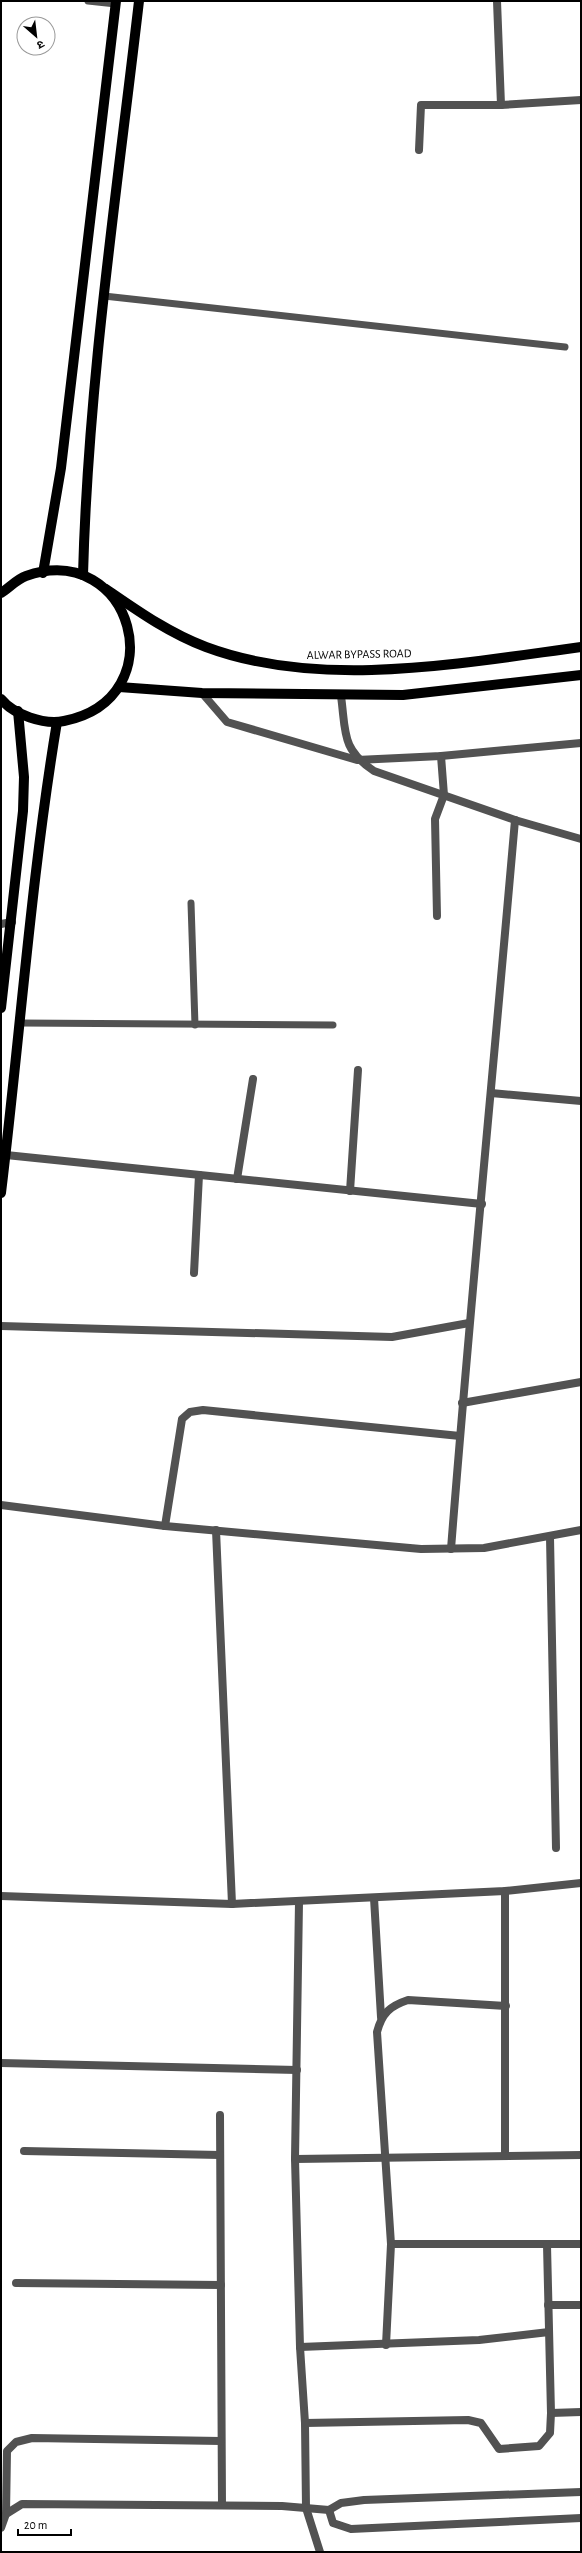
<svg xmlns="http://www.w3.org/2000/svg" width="582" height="2553" font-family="'Alegreya Sans','Noto Sans Devanagari',sans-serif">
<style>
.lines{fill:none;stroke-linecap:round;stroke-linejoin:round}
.service{stroke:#525252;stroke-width:7}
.minor{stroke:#525252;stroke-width:8}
.primary{stroke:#000;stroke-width:10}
.labels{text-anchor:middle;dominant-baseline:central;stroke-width:3;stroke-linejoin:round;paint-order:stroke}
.street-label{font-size:12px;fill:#000;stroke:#fff}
</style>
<rect width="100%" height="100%" fill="#fff"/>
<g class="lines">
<g class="service">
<path d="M88 1 116 4"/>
<path d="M104 296 565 347"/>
<path d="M191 903 195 1025"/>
<path d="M19 1023 333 1025"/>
</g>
<g class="minor">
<path d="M497 1 501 105"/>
<path d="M419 150 421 105H501L581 100"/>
<path d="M202 693 227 722 357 760 441 756 581 743"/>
<path d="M341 696C346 732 341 749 374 771L515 820 581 839"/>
<path d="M437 916 435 819 444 795 441 756"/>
<path d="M1 924 12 922"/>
<path d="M491 1093 581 1101"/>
<path d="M6 1155 482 1204"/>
<path d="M237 1179 253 1079"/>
<path d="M350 1191 358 1070"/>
<path d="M194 1273 199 1175"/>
<path d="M1 1326 392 1337 469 1323"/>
<path d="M462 1403 581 1382"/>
<path d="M1 1505 165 1526 421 1549 484 1548 581 1530"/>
<path d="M165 1526 182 1419 190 1412 203 1410 460 1436"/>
<path d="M216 1530 232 1904"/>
<path d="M550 1537 556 1848"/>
<path d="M451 1549C470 1306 494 1063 515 820"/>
<path d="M1 1896 232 1904 505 1891 581 1883"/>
<path d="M374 1898 381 2017"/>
<path d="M299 1902 295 2159 300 2347 305 2423 306 2508 320 2552"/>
<path d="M1 2063 297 2070"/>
<path d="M220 2115 222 2505"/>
<path d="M24 2151 220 2155"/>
<path d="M505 2156V1891"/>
<path d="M295 2159 581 2155"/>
<path d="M391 2244H581"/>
<path d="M16 2283 221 2285"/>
<path d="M548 2305H581"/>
<path d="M386 2345 391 2244 377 2032C382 2013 390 2006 408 2000L506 2006"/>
<path d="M300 2347 479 2340 549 2332"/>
<path d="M551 2413 581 2412"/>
<path d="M305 2423 468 2420 481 2423 499 2449 539 2446 550 2433 551 2413 547 2245"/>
<path d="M329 2510 333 2523 351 2529 581 2518"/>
<path d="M6 2514 7 2451 16 2442 32 2438 221 2441"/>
<path d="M1 2528 6 2514 22 2504 282 2506 329 2510 341 2503 364 2500 581 2492"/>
</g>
<g class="primary">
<path d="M43 573 61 468 116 1"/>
<path d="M83 575C88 383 117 192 139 1"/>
<path d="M106 589C138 611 169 633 206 647 321 690 462 663 581 647"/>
<path d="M1 593C9 588 17 579 26 576 132 539 177 698 64 721 44 725 14 715 1 699"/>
<path d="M119 687 202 693 403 695 581 675"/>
<path d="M1 1008 23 811 24 777 18 711"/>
<path d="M1 1193C20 1036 31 878 57 722"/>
</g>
</g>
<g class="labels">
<g class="street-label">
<text transform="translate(359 654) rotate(-1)">ALWAR BYPASS ROAD</text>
</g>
</g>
<rect width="582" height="2553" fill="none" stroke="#000000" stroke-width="4"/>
<g transform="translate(36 36) rotate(152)"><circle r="19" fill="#ffffff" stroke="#999999"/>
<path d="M0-3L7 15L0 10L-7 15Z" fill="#000000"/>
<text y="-6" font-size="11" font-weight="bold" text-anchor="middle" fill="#000000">उ</text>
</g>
<path d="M18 2529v6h53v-6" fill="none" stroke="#000000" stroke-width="2"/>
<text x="24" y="2529" font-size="12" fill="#000000" stroke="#ffffff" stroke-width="3" paint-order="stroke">20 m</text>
</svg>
